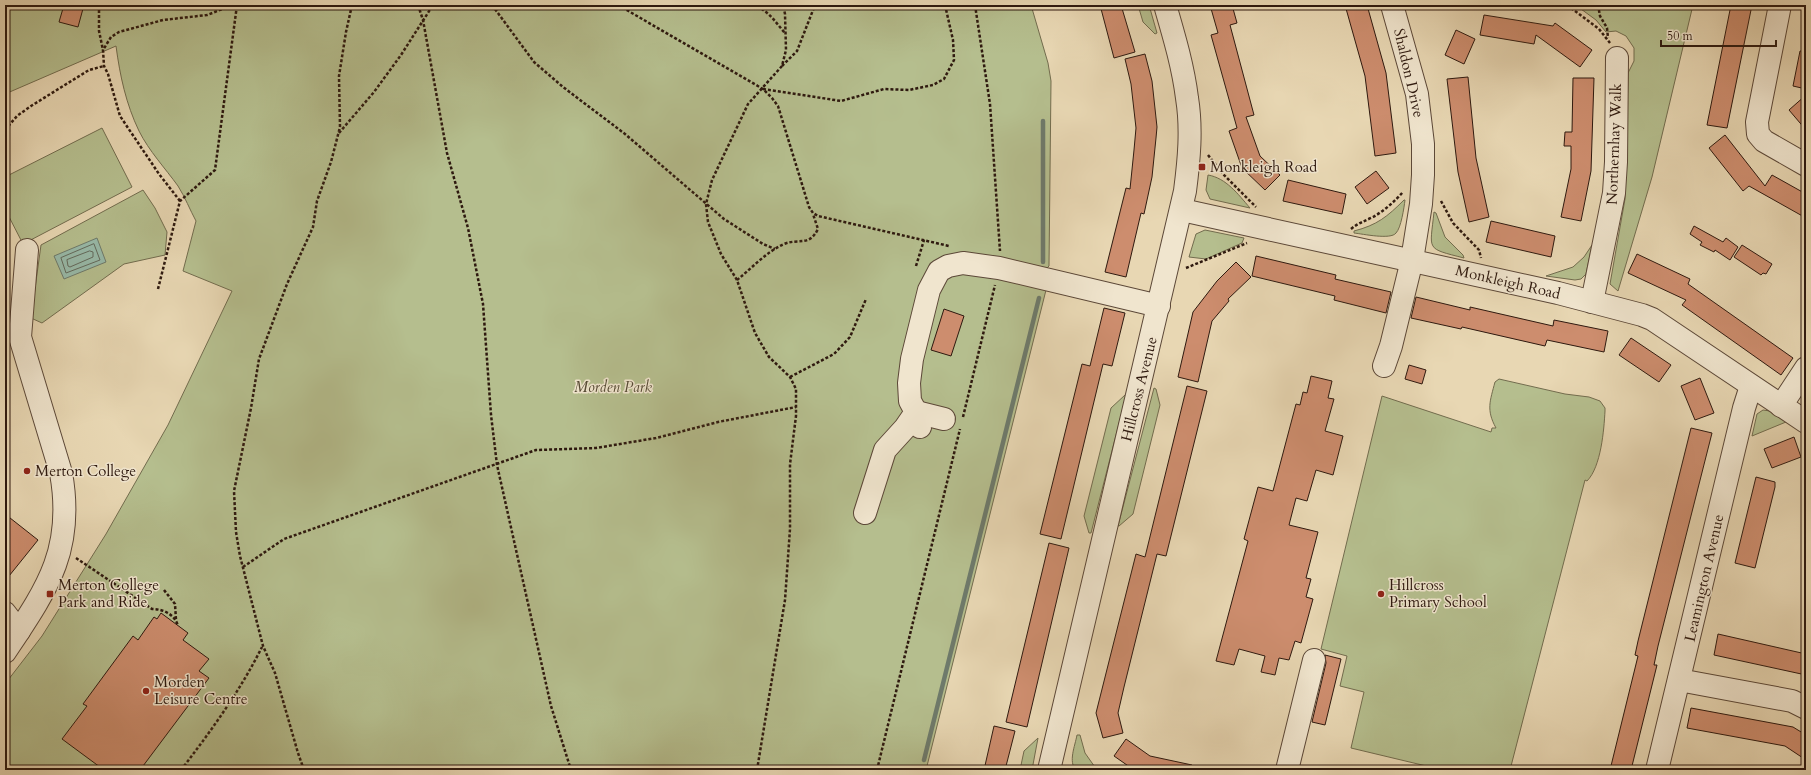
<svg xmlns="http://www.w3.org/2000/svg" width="1811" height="775" font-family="Cardo,serif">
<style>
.green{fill:#b5be8e;stroke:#726c4e}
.water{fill:#98baa9;stroke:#6e7a6b}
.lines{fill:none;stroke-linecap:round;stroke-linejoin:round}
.shore{stroke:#636a5c;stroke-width:1}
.stream{stroke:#6e7a6b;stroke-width:4.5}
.building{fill:#cd8d6e;stroke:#2e190f}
.minor-casing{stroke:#5c4838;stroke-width:24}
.path{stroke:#2e190f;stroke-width:2.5;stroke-dasharray:3 2;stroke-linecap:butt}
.minor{stroke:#f0e5ce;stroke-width:22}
.poi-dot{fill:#8f2418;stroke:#f0e5ce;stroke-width:1.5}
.labels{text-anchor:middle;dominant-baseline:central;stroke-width:3;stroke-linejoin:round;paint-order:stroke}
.street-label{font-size:15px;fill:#2e190f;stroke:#f0e5ce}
.poi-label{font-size:15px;fill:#2e190f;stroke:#f0e5ce;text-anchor:start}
.park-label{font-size:15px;font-style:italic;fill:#564b35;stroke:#f0e5ce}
</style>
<rect width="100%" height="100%" fill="#e8d7b3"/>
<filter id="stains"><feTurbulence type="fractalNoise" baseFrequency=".005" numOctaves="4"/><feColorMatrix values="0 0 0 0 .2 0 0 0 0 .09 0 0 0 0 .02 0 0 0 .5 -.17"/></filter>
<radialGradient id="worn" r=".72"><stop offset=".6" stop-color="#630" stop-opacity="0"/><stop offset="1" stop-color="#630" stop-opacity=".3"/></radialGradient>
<g class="green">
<path d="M5 5H1031L1048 63 1051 81 1049 266 1047 268 1046 290 926 770H5V684L42 636 106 534 168 425 232 291 183 271 196 221C190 210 185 197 178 186 165 168 149 151 139 131 126 104 120 76 116 46L5 94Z"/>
<path d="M1138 5H1149L1157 33 1155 34 1143 22Z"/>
<path d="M1580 5H1693L1652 177 1618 291 1610 284 1625 199 1628 73 1634 61V48L1626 36 1616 31 1606 32 1596 20 1581 9Z"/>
<path d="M102 128 132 187 23 244 5 209V177Z"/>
<path d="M1208 175C1226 178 1238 194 1250 208L1210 199 1206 190Z"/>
<path d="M143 190 155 208 167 232 165 255 124 264 42 323 31 318 41 245Z"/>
<path d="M1404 200H1405C1404 208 1401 228 1396 233 1391 240 1363 234 1354 233V231C1377 225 1387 217 1404 200Z"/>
<path d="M1434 212 1436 213 1445 237 1463 255 1464 258C1425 248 1430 251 1434 212Z"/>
<path d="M1205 230 1244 238 1242 243 1206 259 1189 257 1196 234Z"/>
<path d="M1592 245 1586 274 1581 279 1575 280 1546 276 1573 267 1584 257Z"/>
<path d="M1499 379 1565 394 1589 397 1600 401 1605 408V411C1604 430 1601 467 1587 481L1585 480 1510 770H1443L1351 748 1364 692 1340 686 1347 656 1321 649 1382 396 1491 432 1492 428H1496C1486 410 1490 401 1495 382Z"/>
<path d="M1154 388 1156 389 1160 405 1133 514 1119 526H1118Z"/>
<path d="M1125 395 1126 396 1091 533H1089L1084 516 1111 408Z"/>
<path d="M1763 410 1770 411 1786 422 1752 436 1757 414Z"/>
<path d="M1077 735H1080L1085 753 1097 770H1076C1068 762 1075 746 1077 735Z"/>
<path d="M1038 738 1032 770H1020L1024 751Z"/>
</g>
<path class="water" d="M97 238 106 262 64 279 54 256Z"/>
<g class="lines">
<g class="shore">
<path d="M94 244 100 260 66 273 61 258Z"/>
<path d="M90 251 93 252V257L70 267 68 266 67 260Z"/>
</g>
<g class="stream">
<path d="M1043 262V121"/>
<path d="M924 760 1039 298"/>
</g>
</g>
<g class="building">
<path d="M64 5H84L78 27 59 22Z"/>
<path d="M1100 5H1121L1135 52 1114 58Z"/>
<path d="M1210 5H1232L1237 23 1230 25 1254 115 1246 117 1260 156 1280 175 1265 190 1242 168 1229 131 1237 128 1211 35 1218 33Z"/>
<path d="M1345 5H1367L1386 73 1396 153 1375 156 1365 76Z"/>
<path d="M1731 5H1752L1727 128 1707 125Z"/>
<path d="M1484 15 1553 26 1555 23 1592 50 1580 67 1536 35 1534 44 1480 35Z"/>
<path d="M1456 30 1475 39 1464 64 1445 55Z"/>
<path d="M1800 51H1806V89L1793 86Z"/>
<path d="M1145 54 1152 81 1157 127 1156 138 1152 177 1144 214 1141 213 1126 277 1105 272 1126 188 1130 189 1134 150 1136 128 1131 84 1125 59Z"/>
<path d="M1468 77 1476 158 1489 217 1469 222 1458 172 1447 79Z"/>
<path d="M1573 78H1594L1591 171 1581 221 1561 217 1571 169V146H1564L1565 132H1572Z"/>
<path d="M1806 95V130L1789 110Z"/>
<path d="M1725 135 1765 186 1772 175 1806 194V218L1749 186 1743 191 1709 148Z"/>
<path d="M1376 171 1389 188 1367 204 1355 187Z"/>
<path d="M1288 180 1346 194 1342 214 1283 201Z"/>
<path d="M1491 221 1555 236 1551 257 1486 242Z"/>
<path d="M1694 226 1723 242 1726 238 1738 247 1730 260 1715 250 1714 252 1700 245 1702 242 1690 234Z"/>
<path d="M1742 245 1772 264 1766 274 1763 273 1761 275 1734 257Z"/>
<path d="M1637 254 1690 279 1688 284 1793 358 1781 375 1682 305 1686 300 1628 273Z"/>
<path d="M1256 256 1336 275 1335 279 1391 292 1386 313 1334 300 1335 296 1252 276Z"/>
<path d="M1236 262 1251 277 1228 299 1229 301 1212 321 1198 382 1178 377 1193 312 1217 281Z"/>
<path d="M1416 297 1470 310V307L1553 326 1554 320 1608 331 1604 352 1547 340 1545 346 1462 327 1461 329 1411 318Z"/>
<path d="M1104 308 1125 313 1112 366 1103 364 1061 539 1040 534 1082 364 1090 366Z"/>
<path d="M944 309 964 316 951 356 931 350Z"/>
<path d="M1631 338 1671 365 1659 382 1619 355Z"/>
<path d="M1409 365 1426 370 1422 384 1405 379Z"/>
<path d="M1311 376 1332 381 1328 398 1334 399 1325 431 1343 436 1333 475 1316 470 1307 501 1296 498 1289 525 1318 532 1306 578 1311 579 1306 597 1313 599 1301 643 1295 641 1289 660 1279 658 1275 675 1261 672 1265 656 1239 649 1234 665 1216 661 1248 541 1244 539 1258 487 1273 491 1296 404 1300 405 1303 392 1307 393Z"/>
<path d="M1700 378 1714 413 1695 420 1681 386Z"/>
<path d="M1187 386 1207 391 1166 556 1157 554 1124 687 1118 713 1123 733 1103 738 1096 713 1136 554 1145 557Z"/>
<path d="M1691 428 1712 433 1658 646 1654 665H1657L1631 770H1610L1638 656 1635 655 1638 641Z"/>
<path d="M1794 437 1801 457 1772 468 1764 449Z"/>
<path d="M1756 477 1775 482V487L1755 568 1735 563Z"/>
<path d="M5 514 38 540 5 581Z"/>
<path d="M1049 543 1069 548 1027 727 1006 722Z"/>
<path d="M161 613 188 633 183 640 209 659 199 671 209 678 140 770H104L62 739 87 706 83 704 133 636 138 640 154 617 157 619Z"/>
<path d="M1718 634 1806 654V675L1714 655Z"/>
<path d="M1325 655 1341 659 1325 725 1312 722 1326 663Z"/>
<path d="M1691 708 1793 727 1806 735V760L1785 746 1687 728Z"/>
<path d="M994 726 1015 731 1005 770H984Z"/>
<path d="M1126 739 1150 756 1192 765 1191 770H1134L1114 756Z"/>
</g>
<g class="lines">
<defs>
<g id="minor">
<path d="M1780 5 1757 122 1758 134 1764 141 1806 165"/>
<path d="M1182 210 1558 293 1642 315 1652 319 1806 422"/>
<path d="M1592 302 1614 193 1616 162 1617 58"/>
<path d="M1384 366 1391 346 1412 260 1421 204 1423 175V144L1417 94 1392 5"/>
<path d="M1781 406 1806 368"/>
<path d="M920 427 916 412 944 419"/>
<path d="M865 513 885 450 905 428 916 412 910 401 909 383 912 359 929 290 939 271 948 266 963 263 999 268 1159 306"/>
<path d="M5 613 19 631"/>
<path d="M5 652C46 590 75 551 61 473L20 337 27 250"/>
<path d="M1679 680 1792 701 1806 708"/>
<path d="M1049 770 1185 191C1189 160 1192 129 1187 98 1183 66 1174 36 1165 5"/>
<path d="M1287 770 1314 660"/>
<path d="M1657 770 1744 408 1751 386"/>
</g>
</defs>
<use href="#minor" class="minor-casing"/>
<g class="path">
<path d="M99 5V31L103 50"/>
<path d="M418 5 423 20 447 153 468 228 483 304 491 415 497 465 551 706 571 770"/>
<path d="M492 5 534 62 563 87 625 134 724 219 763 244 775 249"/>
<path d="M618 5 763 89 772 98 778 106 809 207 813 213 818 216 949 246"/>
<path d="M752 5C768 9 775 22 785 33"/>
<path d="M975 5 990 104 1000 251"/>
<path d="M1567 5 1599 29 1610 43"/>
<path d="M1598 5 1600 16 1607 28 1608 38"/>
<path d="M782 66 797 51 815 5"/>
<path d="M763 89 841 101 884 89 909 90 933 85 944 79 954 60 953 40 945 5"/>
<path d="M5 130 17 116 31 106 89 70 104 66"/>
<path d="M339 133 374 92 401 55 433 5"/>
<path d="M1208 155 1223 174 1256 207"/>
<path d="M180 201 159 174 120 116 108 74 104 66 103 50 111 37 119 32 163 20 207 15 233 5"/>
<path d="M1441 201 1453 223 1479 250 1481 258"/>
<path d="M1351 229C1358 223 1365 221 1373 217 1384 211 1395 201 1403 192"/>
<path d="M916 266 924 240"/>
<path d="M1186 268 1247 243"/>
<path d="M737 280C752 268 766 252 784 244 799 238 809 247 818 229L813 214"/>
<path d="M158 289 180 201 215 170 237 5"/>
<path d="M790 377 834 354 850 337 866 299"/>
<path d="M963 417 995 285"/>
<path d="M76 558 152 609C164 609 175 615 178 626"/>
<path d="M243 567 284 539 536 450 596 448 656 438 718 422 796 407"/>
<path d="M164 590 175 604 176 620"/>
<path d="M181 770C211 731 240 691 262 647"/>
<path d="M304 770 298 753 275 673 263 646 240 556 236 532 234 491 251 408 259 359 287 284 313 227 317 201 331 162 340 127 339 76 346 32 352 5"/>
<path d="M757 770 785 600 790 529V464L796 416V389L790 377 769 357 755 333 737 280 721 254 708 222 706 204 712 180 748 104 782 66 786 50 785 14 783 5"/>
<path d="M877 770 960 429"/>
</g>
<use href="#minor" class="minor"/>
</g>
<g class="poi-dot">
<rect x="1198" y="163" width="8" height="8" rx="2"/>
<circle cx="27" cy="471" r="4"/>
<rect x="46" y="590" width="8" height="8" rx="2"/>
<circle cx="1381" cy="594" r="4"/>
<circle cx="146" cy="691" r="4"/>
</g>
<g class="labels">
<g class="street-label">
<text transform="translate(1409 73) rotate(77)">Shaldon Drive</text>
<text transform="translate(1614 144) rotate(-88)">Northernhay Walk</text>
<text transform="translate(1508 282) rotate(13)">Monkleigh Road</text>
<text transform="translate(1139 389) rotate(-76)">Hillcross Avenue</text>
<text transform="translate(1704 578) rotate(-77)">Leamington Avenue</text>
</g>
<g class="poi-label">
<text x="1210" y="167">Monkleigh Road</text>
<text x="35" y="471">Merton College</text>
<text x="58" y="585">Merton College<tspan x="58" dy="17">Park and Ride</tspan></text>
<text x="1389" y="585">Hillcross<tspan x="1389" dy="17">Primary School</tspan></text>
<text x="154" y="682">Morden<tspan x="154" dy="17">Leisure Centre</tspan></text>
</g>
<g class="park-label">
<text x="613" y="387">Morden Park</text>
</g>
</g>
<rect width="1811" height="775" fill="none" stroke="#e8d7b3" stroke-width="20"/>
<rect x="6" y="6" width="1799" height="763" fill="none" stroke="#2e190f" stroke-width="2"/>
<rect x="10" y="10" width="1791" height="755" fill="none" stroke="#2e190f"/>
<path d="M1661 40v6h115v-6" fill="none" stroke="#2e190f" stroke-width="2"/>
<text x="1667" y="40" font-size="12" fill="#2e190f" stroke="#f0e5ce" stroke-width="3" paint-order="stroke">50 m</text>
<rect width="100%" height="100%" filter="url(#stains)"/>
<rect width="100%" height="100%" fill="url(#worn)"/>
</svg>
